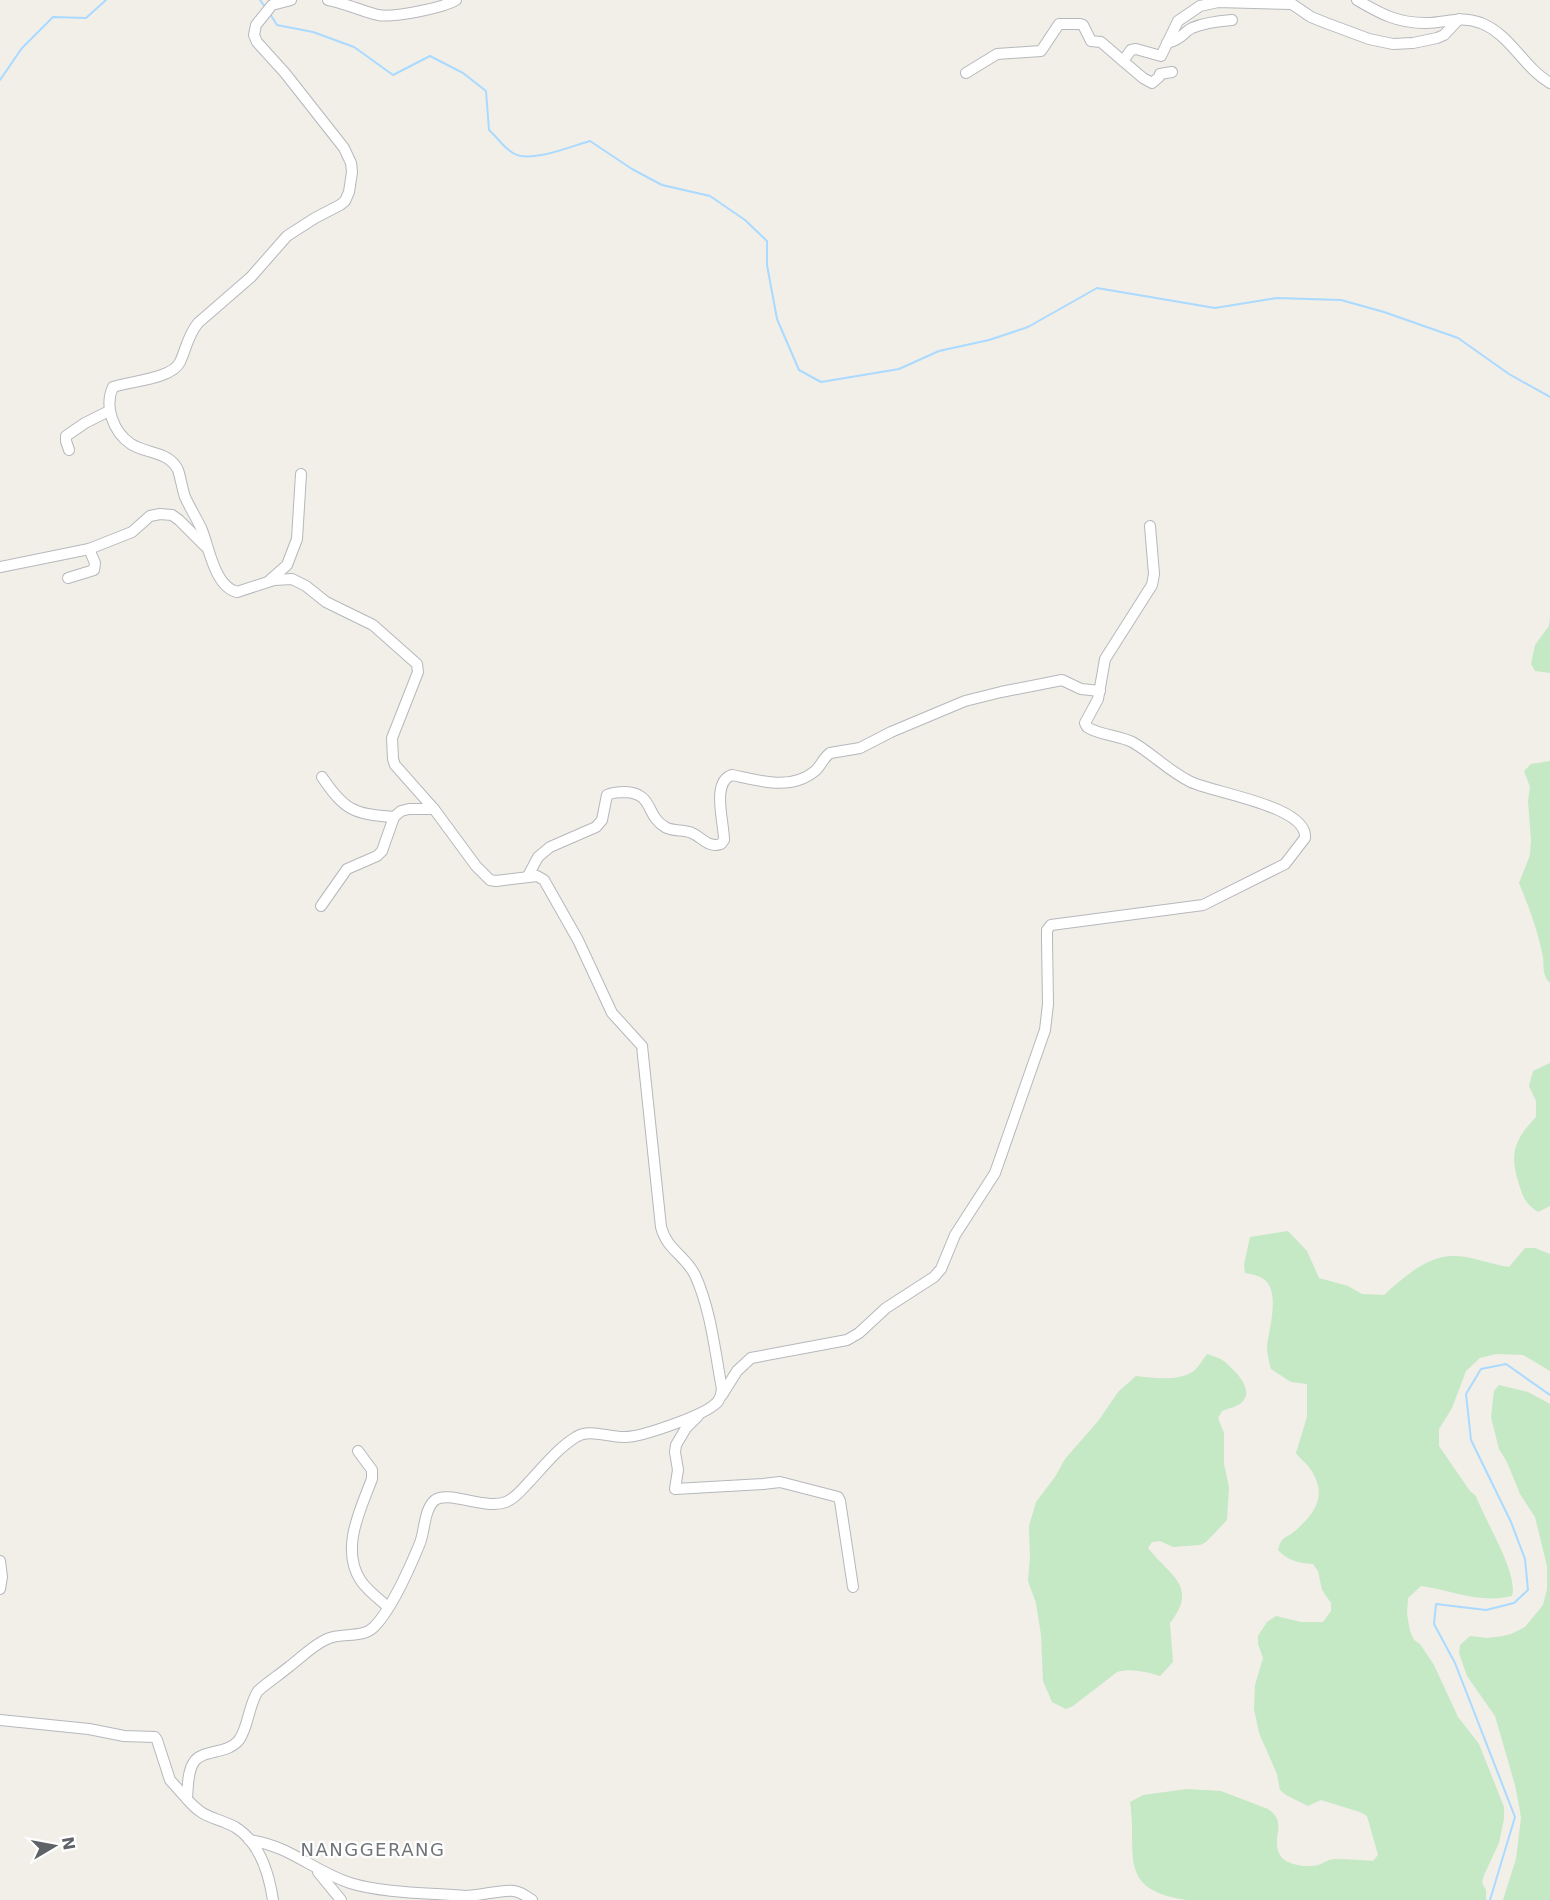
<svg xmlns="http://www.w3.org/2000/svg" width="1550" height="1900" font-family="'DejaVu Sans',sans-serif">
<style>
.green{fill:#c5e8c5}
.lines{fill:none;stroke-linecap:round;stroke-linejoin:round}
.stream{stroke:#aadaff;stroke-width:2}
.minor-casing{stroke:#b5b8bc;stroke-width:12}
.minor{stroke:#fff;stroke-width:10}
.labels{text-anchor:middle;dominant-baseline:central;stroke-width:4.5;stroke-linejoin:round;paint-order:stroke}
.quarter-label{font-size:18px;letter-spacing:1.5px;fill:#70757a;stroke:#fff}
</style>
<rect width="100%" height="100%" fill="#f1efe8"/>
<g class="green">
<path d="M1550 616V673L1535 671 1531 664 1535 645 1549 626Z"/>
<path d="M1550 761V983C1542 976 1544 966 1543 957 1538 931 1529 907 1519 883L1530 855 1531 840 1528 801 1530 787 1524 771 1531 764Z"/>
<path d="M1550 1063V1206L1538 1212C1524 1202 1523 1197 1518 1181 1509 1152 1516 1138 1536 1117V1101L1529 1086 1533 1071Z"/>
<path d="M1288 1231 1307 1251 1319 1278 1348 1286 1362 1294 1384 1295C1402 1279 1426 1256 1453 1256 1472 1256 1490 1264 1509 1267L1525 1248H1535L1550 1254V1371L1523 1355 1496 1354 1480 1358 1466 1371 1452 1408 1439 1429V1446L1470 1491 1476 1496C1484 1519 1519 1574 1512 1596 1480 1604 1451 1590 1421 1586L1408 1598 1407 1614 1410 1631 1414 1640 1420 1644 1434 1665 1458 1717 1479 1744 1504 1807V1819L1499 1843 1484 1875 1482 1883 1486 1890V1900H1187C1115 1890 1138 1853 1130 1802L1143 1795 1187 1789 1221 1791 1268 1809C1289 1824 1270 1837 1280 1855 1285 1865 1307 1868 1318 1865 1324 1863 1329 1859 1335 1859 1347 1859 1361 1860 1373 1861L1378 1855 1367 1816 1360 1812 1321 1800 1308 1806 1286 1795 1280 1790 1277 1774 1259 1733 1254 1709 1255 1685 1263 1658 1258 1644V1636L1267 1622 1276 1616 1301 1622H1323L1331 1611V1603L1322 1590 1318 1571 1313 1564C1299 1563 1288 1561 1278 1550 1282 1535 1286 1539 1295 1531 1315 1513 1328 1496 1311 1470 1307 1463 1300 1459 1296 1453L1307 1417V1384L1291 1382 1271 1369C1269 1362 1267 1354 1267 1346 1269 1330 1279 1297 1267 1282 1262 1276 1252 1274 1245 1273L1244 1265 1250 1237Z"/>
<path d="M1207 1354C1213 1356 1220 1358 1225 1362 1234 1370 1254 1388 1243 1401 1238 1407 1229 1408 1222 1411L1218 1418 1224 1433V1464L1229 1487 1227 1520 1206 1542 1200 1545 1173 1547 1160 1541 1152 1542 1148 1548C1170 1576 1199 1586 1170 1623L1173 1662 1160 1676C1146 1672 1131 1668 1117 1672L1073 1706 1066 1709 1052 1702 1043 1681 1041 1635 1036 1603 1028 1581 1030 1557 1029 1526 1036 1502 1055 1477 1065 1459 1099 1420 1118 1392 1136 1376C1153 1378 1181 1382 1195 1370 1199 1366 1203 1359 1207 1354Z"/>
<path d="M1499 1385 1528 1392 1550 1404V1900H1503L1516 1859 1521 1818 1520 1811 1515 1785 1495 1716 1467 1676 1459 1653 1460 1645 1470 1636 1487 1638 1503 1636 1511 1634 1525 1627 1543 1605 1547 1589V1566L1535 1517 1520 1494 1507 1462 1499 1449 1491 1417 1494 1391Z"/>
</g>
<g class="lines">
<g class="stream">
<path d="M260 0 265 7"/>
<path d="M270 14 277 25 313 32 354 47 393 75 430 56 463 73 486 91 489 130C497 137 504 148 513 153 530 164 571 146 590 141L632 169 662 185 710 196 745 220 767 241V265L777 319 799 370 821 382 899 369 939 351 989 340 1028 327 1097 288 1215 308 1277 298 1341 300 1384 312 1458 338 1509 374 1550 397"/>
<path d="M0 80 22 48 53 17 86 18 106 0"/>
<path d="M1490 1900 1515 1817 1455 1663 1434 1624 1436 1604 1486 1610 1514 1603 1528 1590 1525 1559 1511 1522 1471 1440 1466 1394 1481 1369 1506 1364 1550 1395"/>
</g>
<defs>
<g id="minor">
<path d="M328 0C345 3 361 11 378 15 393 18 443 8 456 0"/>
<path d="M1357 0C1381 14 1397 23 1426 23 1447 23 1459 15 1481 23 1511 35 1523 67 1550 83"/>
<path d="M1167 43C1183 39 1182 33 1192 28 1204 23 1219 21 1232 20"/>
<path d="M1123 61 1143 78 1152 83 1159 77 1160 74 1172 72"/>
<path d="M966 73 997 54 1041 51 1059 24H1080L1083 25 1091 41 1101 42 1123 61 1131 50 1136 49 1161 56 1178 21 1200 6 1218 2 1292 4 1311 17 1326 23 1369 39 1393 44 1413 43 1437 38 1444 35 1459 19"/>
<path d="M69 450 66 441V436L85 423 109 411"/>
<path d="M0 567 89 549 132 532 150 516 160 514 172 515 179 520 206 547"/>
<path d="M68 578 94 570 95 563 89 549"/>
<path d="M270 580 287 565 297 539 301 474"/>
<path d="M322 777C345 811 354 814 394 817"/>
<path d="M528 876 538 857 550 847 596 827 602 820 607 795C613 792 619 792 626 792 654 794 645 815 665 827 673 832 684 829 692 833 703 838 708 848 721 844L724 840C724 822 711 782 732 775 760 781 791 791 815 771 821 766 823 758 830 753L860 748 891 732 965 701 1001 692 1062 680 1081 689 1100 691"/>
<path d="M321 906 347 869 377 856 382 851 394 817 401 811 409 809H434"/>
<path d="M722 1395 737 1371 751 1358 847 1340 859 1333 886 1308 934 1277 941 1269 955 1235 995 1173 1045 1030 1048 1004 1047 939V930L1051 925 1203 905 1285 864 1305 838C1308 806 1214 793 1191 782 1170 772 1154 755 1134 743 1120 735 1101 736 1087 727L1085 723 1098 699 1105 659 1152 585 1154 574 1150 526"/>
<path d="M698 1416 686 1428 676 1445 675 1452 678 1470 675 1489 763 1484 780 1482 838 1497 840 1501 853 1587"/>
<path d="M358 1451 372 1470V1479C360 1510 340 1550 361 1581 368 1591 379 1599 388 1607"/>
<path d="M0 1561 2 1577 0 1589"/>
<path d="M0 1720 89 1729 124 1736 155 1737 157 1740 170 1780 187 1799"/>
<path d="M249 1840C291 1846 311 1870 350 1883 382 1893 430 1893 465 1896 479 1896 504 1889 514 1891 521 1892 526 1896 532 1900"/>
<path d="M318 1872 341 1900"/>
<path d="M273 1900C269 1874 260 1842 235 1827 214 1816 205 1820 187 1799 188 1788 187 1772 194 1762 202 1749 227 1755 239 1740 249 1726 248 1706 258 1691 268 1682 279 1675 290 1666 302 1657 313 1645 327 1639 342 1632 362 1639 374 1627 391 1610 411 1565 420 1543 425 1530 424 1509 435 1500 448 1490 485 1510 506 1502 516 1498 523 1488 530 1481 544 1466 558 1448 576 1437 589 1428 610 1438 625 1437 642 1437 701 1416 714 1405 720 1401 721 1395 722 1389 715 1352 711 1310 695 1275 685 1255 667 1250 661 1227L642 1046 612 1013 578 940 544 880 537 876 496 881 490 880 476 866 434 809 395 765 393 759 392 738 418 672 417 664 373 625 326 602 306 586 292 579 274 580 237 592C215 587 209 548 202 530 197 519 190 508 185 497 182 488 181 479 178 470 169 451 146 454 131 444 113 432 104 406 113 387 130 381 172 379 180 362 186 349 188 335 198 323L251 277 287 236 315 218 340 205 345 201 349 192 352 172 351 163 344 148 285 73 257 42 254 35 256 25 272 5 291 0"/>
</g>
</defs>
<use href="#minor" class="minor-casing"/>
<use href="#minor" class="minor"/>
</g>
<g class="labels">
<g class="quarter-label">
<text x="373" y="1849">NANGGERANG</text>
</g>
</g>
<g transform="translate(54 1846) rotate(80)" stroke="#ffffff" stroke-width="4.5" paint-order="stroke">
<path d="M0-4.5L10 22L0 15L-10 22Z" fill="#5f6368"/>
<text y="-9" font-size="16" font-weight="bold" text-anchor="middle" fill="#5f6368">N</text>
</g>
</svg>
